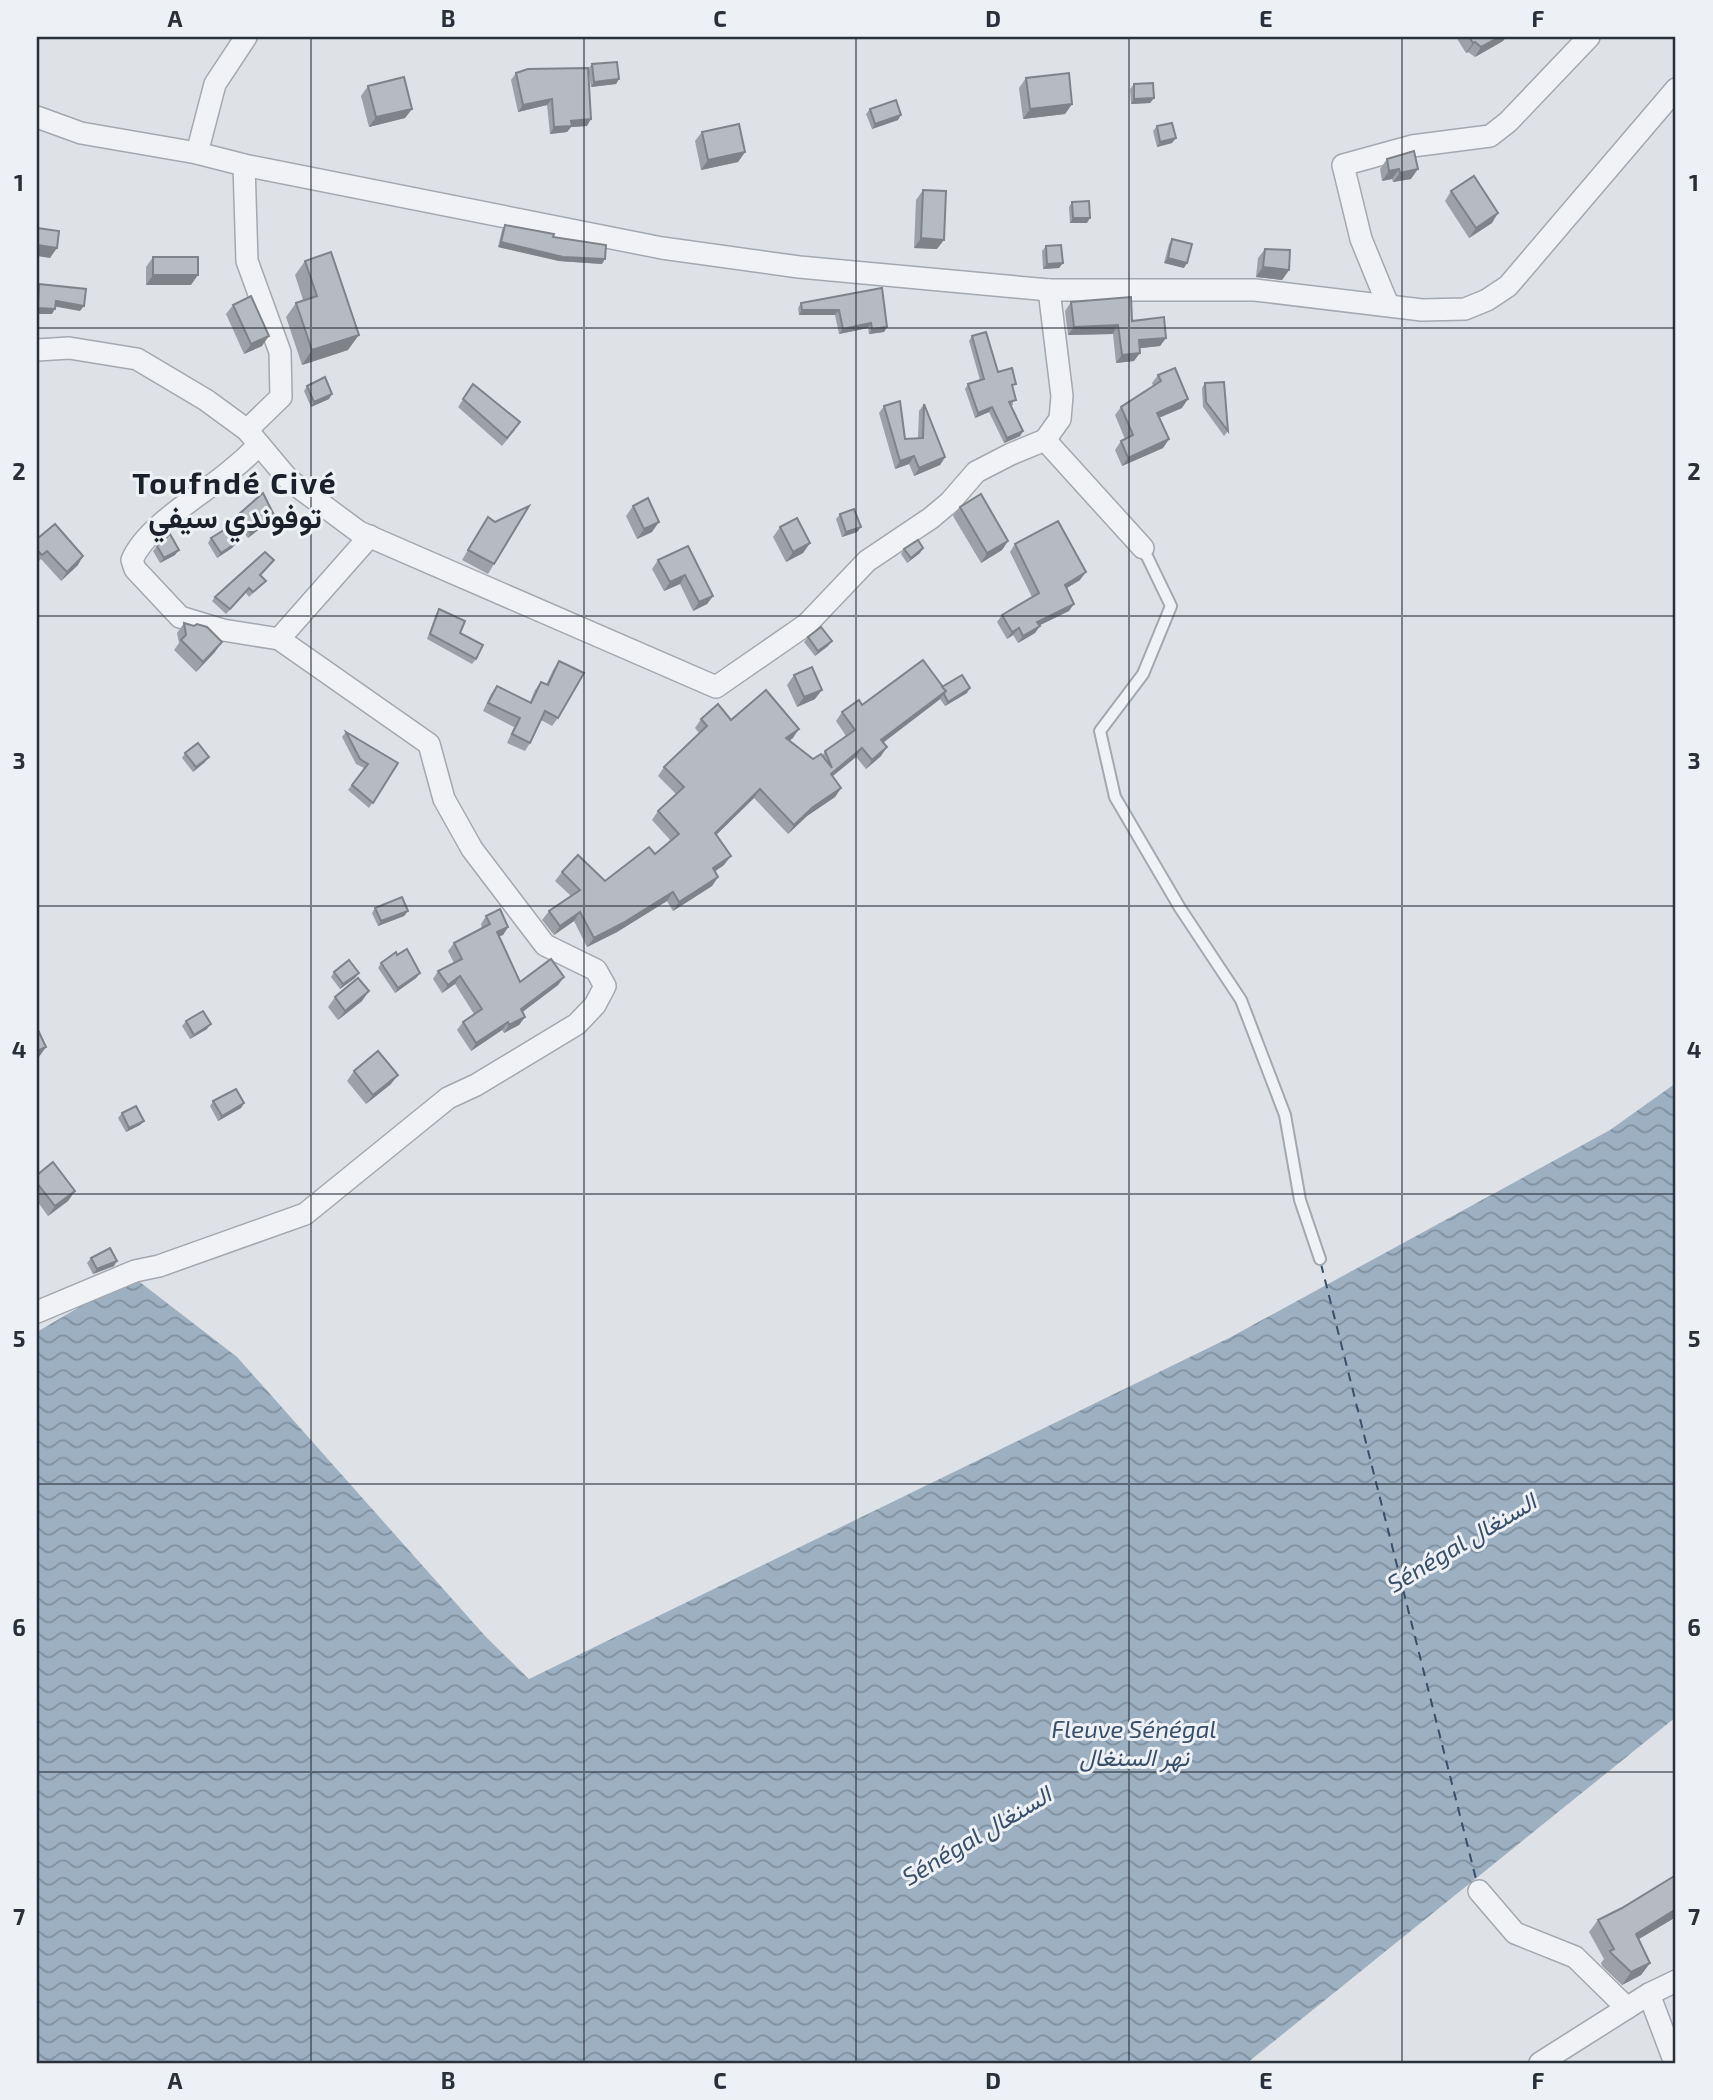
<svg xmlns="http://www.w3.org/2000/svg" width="1713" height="2100" font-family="'Exo 2',Vazirmatn,sans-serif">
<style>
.water{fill:url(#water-waves)}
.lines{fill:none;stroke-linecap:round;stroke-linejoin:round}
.ferry{stroke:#374f6a;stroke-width:2;stroke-dasharray:9 7;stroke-linecap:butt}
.service-casing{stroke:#a4a8af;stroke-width:14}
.minor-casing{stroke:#a4a8af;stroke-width:24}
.service{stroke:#f0f2f5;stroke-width:10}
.minor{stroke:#f0f2f5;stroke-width:21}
.wall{fill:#9da1a7}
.shaded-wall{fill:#7f8388}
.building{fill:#b6bbc2;stroke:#7f8388;stroke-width:2}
.grid{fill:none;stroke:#29303b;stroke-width:2;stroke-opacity:0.55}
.labels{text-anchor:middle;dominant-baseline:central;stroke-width:6;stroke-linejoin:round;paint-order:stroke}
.water-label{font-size:24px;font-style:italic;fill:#374f6a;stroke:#edf0f4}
.district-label{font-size:30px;font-weight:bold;letter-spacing:2px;fill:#1b212c;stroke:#edf0f4}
.neatline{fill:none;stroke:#29303b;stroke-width:2.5}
.grid-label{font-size:23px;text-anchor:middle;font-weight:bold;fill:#29303b}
</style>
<defs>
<pattern id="water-waves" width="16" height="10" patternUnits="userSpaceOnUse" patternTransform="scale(1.75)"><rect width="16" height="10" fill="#9cb0c2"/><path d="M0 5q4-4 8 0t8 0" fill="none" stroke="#7f909f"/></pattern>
</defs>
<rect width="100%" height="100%" fill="#dee1e6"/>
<path class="water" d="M1676 1083V1717L1247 2063H37V1332L132 1276 237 1357 486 1637 529 1679 1231 1337 1610 1130Z"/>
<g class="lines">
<path class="ferry" d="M1321 1264 1477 1883"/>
<defs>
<path id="service" d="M1143 548 1171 606 1143 674 1100 731 1115 797 1180 908 1241 1000 1285 1115 1300 1200 1320 1259"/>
<g id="minor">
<path d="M37 117 81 133 197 153 244 165 662 248 799 267 1049 290H1255L1422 310 1465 309 1487 300 1508 286 1676 89"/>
<path d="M197 153 215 84 246 37"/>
<path d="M244 165 247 261 280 352 281 397 247 430"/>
<path d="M1388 305 1361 239 1343 165 1412 146 1490 136 1508 122 1589 37"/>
<path d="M37 350 69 348 137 359 206 400 247 430 289 480 359 532 716 687 807 624 867 561 931 518 950 502 976 472 1011 454 1045 440 1060 419 1062 396 1049 290"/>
<path d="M1045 440 1143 548"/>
<path d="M279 639 370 536"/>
<path d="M37 1312 135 1271 159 1266 305 1214 448 1098 476 1085 577 1024 595 1005 605 986 596 970 545 945 472 849 444 799 429 744 279 639 223 630 180 617 135 569 132 560C146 526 202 495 230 471 240 463 250 454 259 445"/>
<path d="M1479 1891 1515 1933 1575 1957 1627 2008"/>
<path d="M1649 1994 1675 2063"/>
<path d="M1540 2063 1649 1994 1676 1981"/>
</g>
</defs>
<use href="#service" class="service-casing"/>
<use href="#minor" class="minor-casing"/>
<use href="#service" class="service"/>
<use href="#minor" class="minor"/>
</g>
<g class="wall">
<path d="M1456 37H1506L1503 41 1475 57 1468 52 1466 53Z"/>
<path d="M592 64 619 79 616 84 591 87 588 69Z"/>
<path d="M528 69 587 126 571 127 567 132 550 134 547 105 518 112 511 80 516 73Z"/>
<path d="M1026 78 1072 104 1065 114 1023 119 1019 88Z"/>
<path d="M1134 84 1154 98 1150 103 1131 104 1130 89Z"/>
<path d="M368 86 412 109 405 118 369 127 361 96Z"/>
<path d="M870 109 898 120 872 129 866 114Z"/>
<path d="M1157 126 1172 143 1157 147 1153 131Z"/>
<path d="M702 132 745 152 738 162 701 170 695 141Z"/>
<path d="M1387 159 1411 179 1393 182 1392 179 1382 181 1380 169Z"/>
<path d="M923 190 937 249 914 248 916 200Z"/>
<path d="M1451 191 1492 223 1469 238 1445 201Z"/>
<path d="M1072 202 1087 223H1070L1069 207Z"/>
<path d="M505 225 553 237 602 264 559 261 498 247 502 230Z"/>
<path d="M1172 239 1184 268 1164 263 1169 244Z"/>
<path d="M1046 246 1063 263 1059 268 1043 269 1042 251Z"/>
<path d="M1265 249 1289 270 1282 280 1256 277 1258 258Z"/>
<path d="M153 257 191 285H146V267Z"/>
<path d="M305 261 348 350 302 365 286 317 296 303 303 300 295 275Z"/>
<path d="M882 288 887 327 884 332 869 334 868 328 839 334 835 315H799L798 308 801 303Z"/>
<path d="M1071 302 1132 321 1166 338 1160 346 1140 348 1134 361 1116 363 1113 334 1068 335 1065 311Z"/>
<path d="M233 305 262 346 244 354 226 314Z"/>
<path d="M972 336 998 372 1013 388V405L1011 406 1023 431 1020 436 1004 443 989 412 975 418 965 389 968 384 980 380 969 341Z"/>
<path d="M1158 375 1182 408 1159 418 1169 439 1163 448 1122 466 1115 450 1121 441 1125 439 1115 415 1121 407 1153 386 1152 383Z"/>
<path d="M1205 383 1228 431 1224 436 1203 407 1202 388Z"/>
<path d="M473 384 515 430 502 446 458 407Z"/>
<path d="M307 386 329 399 311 407 304 391Z"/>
<path d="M924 404 945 457 940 465 914 476 909 464 895 469 879 413 884 406 905 439 918 438 919 411Z"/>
<path d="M633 506 652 532 637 539 626 516Z"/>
<path d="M960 507 1008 541 1002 550 981 563 953 516Z"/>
<path d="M840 514 861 527 857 532 842 537 836 519Z"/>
<path d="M238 515 271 520 248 538 234 520Z"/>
<path d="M488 517 495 522 494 564 488 574 462 560Z"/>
<path d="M780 527 810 543 803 553 786 562 773 537Z"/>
<path d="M211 538 236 543 232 548 217 558 208 543Z"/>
<path d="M37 539 78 565 61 581 41 559 37 563Z"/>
<path d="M1015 544 1080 580 1067 588 1069 611 1040 625 1035 633 1018 643 1013 635 1007 639 997 622 1002 615 1032 597 1010 552Z"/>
<path d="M157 546 175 555 160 563 153 551Z"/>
<path d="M688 546 713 596 707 604 693 611 680 584 664 591 652 569 658 560Z"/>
<path d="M904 549 920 553 907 563 901 554Z"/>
<path d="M270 565 261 575 262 585 249 597 246 593 226 614 212 601 215 597Z"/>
<path d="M439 609 460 633 476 659 472 664 427 639 436 614Z"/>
<path d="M184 623 215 652 196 672 174 650 179 643 177 633Z"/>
<path d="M808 637 828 646 815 656 804 642Z"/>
<path d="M559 661 558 718 552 726 541 720 530 743 525 751 507 743 514 727 483 711 491 694 497 686 530 702 535 690 541 682 546 685 553 670Z"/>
<path d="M794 675 815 699 797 707 787 685Z"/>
<path d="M942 687 967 693 945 706 940 699 883 742 881 756 866 769 856 757 833 776 841 788 835 797 807 816 788 834 754 798 716 835 724 865 715 871 718 877 712 886 673 911 667 901 617 932 587 947 574 921 554 935 542 920 549 911 571 896 555 881 562 872 605 881 655 854 671 841 652 820 658 811 676 794 658 776 664 767 699 733 695 728 701 719 731 720 793 738 789 741 813 759 822 756 825 751 846 736 836 721 842 712 862 705Z"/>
<path d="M346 732 398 763 369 808 348 790 364 768 356 764 342 737Z"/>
<path d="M185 753 205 762 193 772 182 758Z"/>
<path d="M375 908 408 911 404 916 378 926 372 913Z"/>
<path d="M486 916 508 927 503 935 499 936 520 982 564 977 558 985 522 1012 525 1017 519 1025 504 1033 502 1030 471 1051 457 1030 463 1022 474 1014 455 984 442 993 433 979 438 971 454 963 448 951 454 943 482 928 481 924Z"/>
<path d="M397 955 420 973 416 978 395 993 378 968 381 963Z"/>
<path d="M334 972 359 973 355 978 340 989 331 977Z"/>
<path d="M335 997 362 1001 338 1020 328 1007Z"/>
<path d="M186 1021 207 1029 190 1039 182 1026Z"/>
<path d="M354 1071 391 1084 366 1104 347 1081Z"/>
<path d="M213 1101 244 1103 241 1108 218 1121 210 1106Z"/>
<path d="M122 1113 144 1121 140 1125 126 1132 118 1118Z"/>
<path d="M37 1175 75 1191 68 1201 48 1216 37 1201Z"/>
<path d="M91 1258 114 1266 93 1274 87 1263Z"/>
<path d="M1676 1875V1917L1639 1939 1650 1963 1641 1975 1622 1985 1602 1966 1601 1963 1604 1959 1589 1932 1598 1920 1622 1908Z"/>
</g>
<g class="shaded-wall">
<path d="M1500 37H1506L1503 41 1475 57 1481 47Z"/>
<path d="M1475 42 1468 52 1466 53 1473 43Z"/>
<path d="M619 79 616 84 591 87 594 82Z"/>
<path d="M1154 98 1150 103 1131 104 1134 99Z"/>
<path d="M552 99 547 105 518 112 523 105Z"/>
<path d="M1072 104 1065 114 1023 119 1030 109Z"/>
<path d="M412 109 405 118 369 127 376 117Z"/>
<path d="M901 115 898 120 872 129 875 124Z"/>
<path d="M591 119 587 126 571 127 567 132 550 134 554 127 571 121Z"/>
<path d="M1176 138 1172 143 1157 147 1160 142Z"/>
<path d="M745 152 738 162 701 170 708 160Z"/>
<path d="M1399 169 1392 179 1382 181 1389 171Z"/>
<path d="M1418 169 1411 179 1393 182 1400 173Z"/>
<path d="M1498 213 1492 223 1469 238 1476 228Z"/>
<path d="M1073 218H1090L1087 223H1070Z"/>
<path d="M921 238 944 240 937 249 914 248Z"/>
<path d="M501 242 605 259 602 264 559 261 498 247Z"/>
<path d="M37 245 57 248 50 258 37 256Z"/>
<path d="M1168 258 1187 263 1184 268 1164 263Z"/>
<path d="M1063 263 1059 268 1043 269 1047 264Z"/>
<path d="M1263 267 1289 270 1282 280 1256 277Z"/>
<path d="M153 275H198L191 285H146Z"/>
<path d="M56 301 84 306 80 311 52 306Z"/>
<path d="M38 308 55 309 52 314H37Z"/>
<path d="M802 310H839L835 315H799Z"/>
<path d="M871 323 868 328 839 334 843 329Z"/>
<path d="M1118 325 1113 334 1068 335 1074 327Z"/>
<path d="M887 327 884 332 869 334 872 329Z"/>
<path d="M359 335 348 350 302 365 312 350Z"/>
<path d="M269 336 262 346 244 354 251 344Z"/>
<path d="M1166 338 1160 346 1133 349 1139 340Z"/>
<path d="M1140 353 1134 361 1116 363 1122 355Z"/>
<path d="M332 394 329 399 311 407 314 402Z"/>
<path d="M1188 399 1182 408 1151 421 1157 413Z"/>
<path d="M992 407 989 412 975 418 978 413Z"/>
<path d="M1023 431 1020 436 1004 443 1007 438Z"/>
<path d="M1169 439 1163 448 1122 466 1128 458Z"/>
<path d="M914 456 909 464 895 469 900 461Z"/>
<path d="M945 457 940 465 914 476 919 468Z"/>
<path d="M274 515 271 520 248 538 251 533Z"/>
<path d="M659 522 652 532 637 539 644 529Z"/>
<path d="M861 527 857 532 842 537 846 532Z"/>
<path d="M1008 541 1002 550 981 563 987 553Z"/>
<path d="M236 543 232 548 217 558 221 553Z"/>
<path d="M810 543 803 553 786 562 793 552Z"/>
<path d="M923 548 920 553 907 563 911 558Z"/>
<path d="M179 550 175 555 160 563 164 558Z"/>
<path d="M83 556 78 565 61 581 67 572Z"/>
<path d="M1086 572 1080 580 1060 592 1065 585Z"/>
<path d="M685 575 680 584 664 591 670 582Z"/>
<path d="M713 596 707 604 693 611 699 602Z"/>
<path d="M1074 604 1069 611 1032 629 1037 622Z"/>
<path d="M1040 626 1035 633 1018 643 1023 636Z"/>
<path d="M1019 628 1013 635 1007 639 1012 632Z"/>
<path d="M832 641 828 646 815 656 818 651Z"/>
<path d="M222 642 215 652 196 672 203 662Z"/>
<path d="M970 688 967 693 945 706 948 702Z"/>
<path d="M822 690 815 699 797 707 804 697Z"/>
<path d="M946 691 939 700 875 749 881 740Z"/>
<path d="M799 729 793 738 780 747 786 738Z"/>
<path d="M887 747 881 756 866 769 872 760Z"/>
<path d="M862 748 856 757 825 782 831 774Z"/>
<path d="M209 757 205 762 193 772 196 767Z"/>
<path d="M841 788 835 797 807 816 788 834 794 825 813 807Z"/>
<path d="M760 789 754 798 709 842 715 833Z"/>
<path d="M731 856 724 865 707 877 713 868Z"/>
<path d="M718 877 712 886 673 911 679 902Z"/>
<path d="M673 892 667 901 617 932 587 947 594 938Z"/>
<path d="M408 911 404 916 378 926 381 921Z"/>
<path d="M580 912 574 921 554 935 560 926Z"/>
<path d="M508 927 503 935 492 939 497 932Z"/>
<path d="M359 973 355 978 340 989 343 984Z"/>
<path d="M420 973 416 978 395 993 398 988Z"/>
<path d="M460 976 455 984 442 993 448 985Z"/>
<path d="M564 977 558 985 516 1017 521 1009Z"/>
<path d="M369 991 362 1001 338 1020 345 1011Z"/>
<path d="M525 1017 519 1025 504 1033 509 1025Z"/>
<path d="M508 1022 502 1030 471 1051 476 1043Z"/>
<path d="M211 1024 207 1029 190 1039 194 1035Z"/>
<path d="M46 1047 39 1057 37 1058V1051Z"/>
<path d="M398 1075 391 1084 366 1104 373 1095Z"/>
<path d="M244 1103 241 1108 218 1121 222 1116Z"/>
<path d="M144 1121 140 1125 126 1132 129 1128Z"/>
<path d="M75 1191 68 1201 48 1216 55 1206Z"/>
<path d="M117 1261 114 1266 93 1274 97 1269Z"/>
<path d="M1676 1909V1917L1627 1946 1636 1934Z"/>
<path d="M1650 1963 1641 1975 1622 1985 1631 1972Z"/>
</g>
<g class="building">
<path d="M1469 37H1500L1481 47 1475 42 1473 43Z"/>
<path d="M617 62 619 79 594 82 592 64Z"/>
<path d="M588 68 591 119 571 121 572 126 554 127 552 99 523 105 516 73 528 69Z"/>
<path d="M1069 73 1072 104 1030 109 1026 78Z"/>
<path d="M404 77 412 109 376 117 368 86Z"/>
<path d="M1153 83 1154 98 1134 99V84Z"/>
<path d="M896 100 901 115 875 124 870 109Z"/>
<path d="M1172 123 1176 138 1160 142 1157 126Z"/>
<path d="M739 124 745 152 708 160 702 132Z"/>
<path d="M1414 151 1418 169 1400 173 1399 169 1389 171 1387 159Z"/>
<path d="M1474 176 1498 213 1476 228 1451 191Z"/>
<path d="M923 190 946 191 944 240 921 238Z"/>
<path d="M1089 201 1090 218H1073L1072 202Z"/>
<path d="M505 225 554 234 553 237 606 245 605 259 563 257 501 242Z"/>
<path d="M37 228 59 231 57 248 37 245Z"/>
<path d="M1172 239 1192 244 1187 263 1168 258Z"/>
<path d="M1061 245 1063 263 1047 264 1046 246Z"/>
<path d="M1265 249 1290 250 1289 270 1263 267Z"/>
<path d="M331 252 359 335 312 350 296 303 317 296 305 261Z"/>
<rect x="153" y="257" width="45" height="18"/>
<path d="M39 284 86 289 84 306 56 301 55 309 38 308Z"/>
<path d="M882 288 887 327 872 329 871 323 843 329 839 310H802L801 303Z"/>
<path d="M251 296 269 336 251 344 233 305Z"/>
<path d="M1131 297 1132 321 1164 317 1166 338 1139 340 1140 353 1122 355 1118 325 1074 327 1071 302Z"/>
<path d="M986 332 998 372 1012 368 1016 384 1012 385 1016 400 1009 402 1023 431 1007 438 992 407 978 413 968 384 984 379 972 336Z"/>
<path d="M1175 368 1188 399 1157 413 1169 439 1128 458 1121 441 1133 435 1121 407 1161 381 1158 375Z"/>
<path d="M325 377 332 394 314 402 307 386Z"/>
<path d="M1224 382 1228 431 1206 402 1205 383Z"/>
<path d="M473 384 520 422 507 438 463 399Z"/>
<path d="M900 401 905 439 923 438 924 404 945 457 919 468 914 456 900 461 884 406Z"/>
<path d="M263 493 274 515 251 533 238 515Z"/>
<path d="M981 494 1008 541 987 553 960 507Z"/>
<path d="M648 498 659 522 644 529 633 506Z"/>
<path d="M529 506 494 564 468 550 488 517 495 522Z"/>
<path d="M854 509 861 527 846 532 840 514Z"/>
<path d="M797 518 810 543 793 552 780 527Z"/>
<path d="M1058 521 1086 572 1065 585 1074 604 1037 622 1040 626 1023 636 1019 628 1012 632 1002 615 1039 593 1015 544Z"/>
<path d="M55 524 83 556 67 572 47 551 42 555 37 550V539Z"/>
<path d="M224 530 236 543 221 553 211 538Z"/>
<path d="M170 534 179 550 164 558 157 546Z"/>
<path d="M918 540 923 548 911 558 904 549Z"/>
<path d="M688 546 713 596 699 602 685 575 670 582 658 560Z"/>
<path d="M265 552 274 560 260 575 266 581 253 592 249 588 230 609 215 597Z"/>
<path d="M439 609 465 621 460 633 483 645 476 659 430 634Z"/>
<path d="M184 623 194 626 197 624 207 627 222 642 203 662 181 640 186 635Z"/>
<path d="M821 627 832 641 818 651 808 637Z"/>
<path d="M923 660 946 691 881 740 887 747 872 760 862 748 831 774 841 788 813 807 794 825 760 789 715 833 731 856 713 868 718 877 679 902 673 892 623 923 594 938 580 912 560 926 549 911 580 890 562 872 578 855 605 881 649 847 655 854 679 834 658 811 684 787 664 767 707 726 701 719 718 704 731 720 766 690 799 729 786 738 813 759 821 754 832 768 825 751 855 730 842 712 859 700 862 705Z"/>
<path d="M559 661 584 673 558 718 545 711 530 743 512 734 520 718 488 703 497 686 531 703 541 682 548 685Z"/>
<path d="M812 667 822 690 804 697 794 675Z"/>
<path d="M962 675 970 688 948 702 944 694 946 691 942 687Z"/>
<path d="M346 732 398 763 373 803 352 785 368 764 360 759Z"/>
<path d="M198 743 209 757 196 767 185 753Z"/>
<path d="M402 897 408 911 381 921 375 908Z"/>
<path d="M500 909 508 927 497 932 520 982 551 959 564 977 521 1009 525 1017 509 1025 508 1022 476 1043 463 1022 482 1009 460 976 448 985 438 971 462 959 454 943 490 924 486 916Z"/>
<path d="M407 949 420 973 398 988 381 963 396 952 397 955Z"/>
<path d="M349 960 359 973 343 984 334 972Z"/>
<path d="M358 978 369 991 345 1011 335 997Z"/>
<path d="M203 1011 211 1024 194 1035 186 1021Z"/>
<path d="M37 1028 46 1047 37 1051Z"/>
<path d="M378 1051 398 1075 373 1095 354 1071Z"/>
<path d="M236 1089 244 1103 222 1116 213 1101Z"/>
<path d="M136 1106 144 1121 129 1128 122 1113Z"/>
<path d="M53 1162 75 1191 55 1206 37 1183V1175Z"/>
<path d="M110 1248 117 1261 97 1269 91 1258Z"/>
<path d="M1676 1875V1909L1636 1934 1650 1963 1631 1972 1611 1953 1610 1951 1614 1949 1598 1920 1622 1908Z"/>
</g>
<path class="grid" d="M311 37V2063M584 37V2063M856 37V2063M1129 37V2063M1402 37V2063M37 328H1676M37 616H1676M37 906H1676M37 1194H1676M37 1484H1676M37 1772H1676"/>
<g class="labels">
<g class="water-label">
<text transform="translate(1461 1542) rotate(-31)">Sénégal السنغال</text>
<text x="1134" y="1728">Fleuve Sénégal<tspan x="1134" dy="28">نهر السنغال</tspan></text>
<text transform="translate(976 1835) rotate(-31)">Sénégal السنغال</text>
</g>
<g class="district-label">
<text x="235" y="482">Toufndé Civé<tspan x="235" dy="34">توفوندي سيفي</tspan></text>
</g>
</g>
<rect width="1713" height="2100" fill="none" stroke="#edf0f4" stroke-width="77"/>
<rect x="38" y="38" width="1636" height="2024" class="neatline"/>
<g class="grid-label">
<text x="175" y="27">A</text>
<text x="448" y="27">B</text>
<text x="720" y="27">C</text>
<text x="993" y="27">D</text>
<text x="1266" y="27">E</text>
<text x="1538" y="27">F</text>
<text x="19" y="191">1</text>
<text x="1694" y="191">1</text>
<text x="19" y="480">2</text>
<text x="1694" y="480">2</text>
<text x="19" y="769">3</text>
<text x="1694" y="769">3</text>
<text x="19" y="1058">4</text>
<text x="1694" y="1058">4</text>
<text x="19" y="1347">5</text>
<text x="1694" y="1347">5</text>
<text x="19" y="1636">6</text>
<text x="1694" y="1636">6</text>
<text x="19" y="1925">7</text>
<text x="1694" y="1925">7</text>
<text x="175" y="2089">A</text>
<text x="448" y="2089">B</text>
<text x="720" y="2089">C</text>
<text x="993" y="2089">D</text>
<text x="1266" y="2089">E</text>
<text x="1538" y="2089">F</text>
</g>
</svg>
